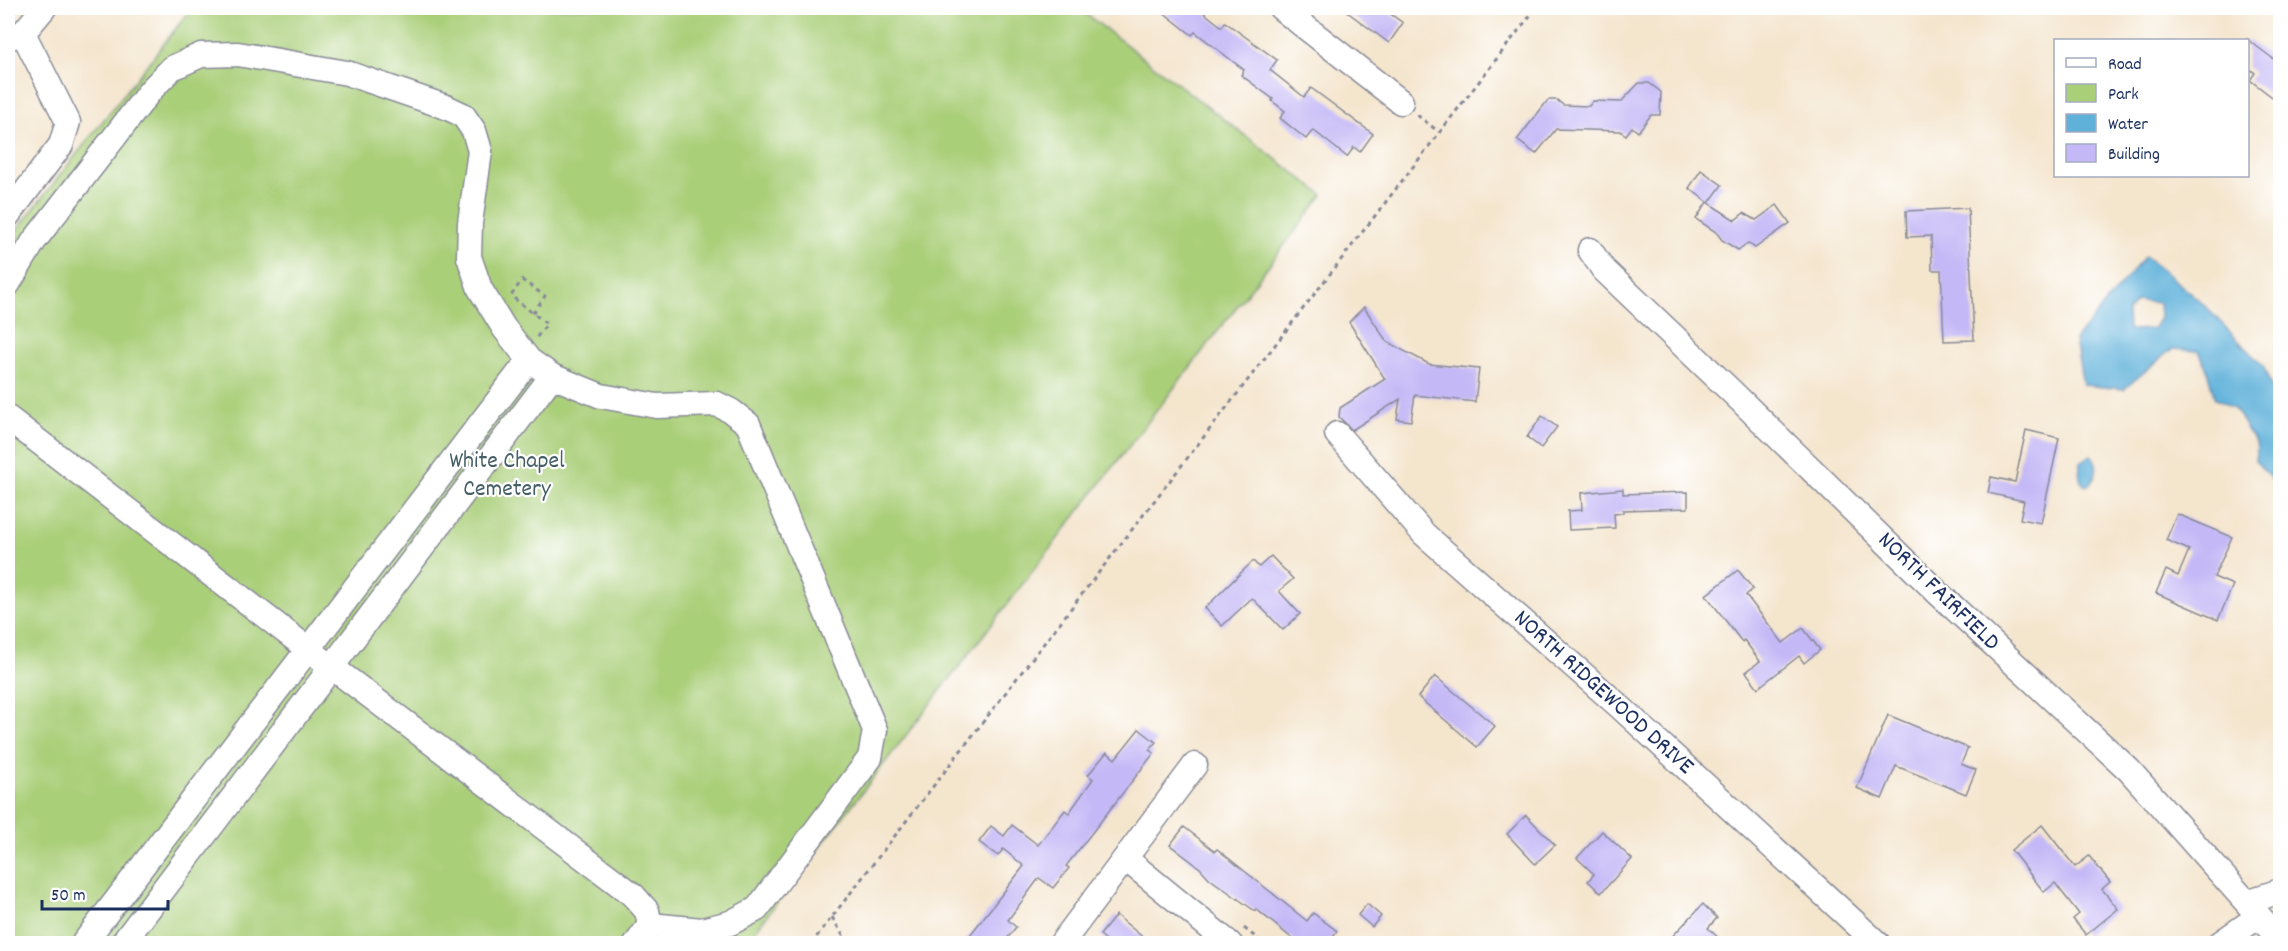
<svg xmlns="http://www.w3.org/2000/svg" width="2288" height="951" font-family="Dekko,sans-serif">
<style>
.green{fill:#aacf79;stroke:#627f6c;stroke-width:1.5}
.water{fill:#5fb1da;stroke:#3d709c;stroke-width:1.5;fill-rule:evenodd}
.building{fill:#c4b8f6}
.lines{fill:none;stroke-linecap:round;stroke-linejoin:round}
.minor-casing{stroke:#888a96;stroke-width:27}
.path{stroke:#888a96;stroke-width:3;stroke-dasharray:4.5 4.5;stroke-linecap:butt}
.minor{stroke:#fff;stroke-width:24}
.labels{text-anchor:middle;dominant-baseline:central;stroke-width:4.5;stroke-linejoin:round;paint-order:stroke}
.park-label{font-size:24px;fill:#465f66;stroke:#fff}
.street-label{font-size:24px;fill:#1b2f5e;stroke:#fff}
</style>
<rect width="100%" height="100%" fill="#fff"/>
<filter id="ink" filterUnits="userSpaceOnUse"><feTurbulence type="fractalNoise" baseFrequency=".0167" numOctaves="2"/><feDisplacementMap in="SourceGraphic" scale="12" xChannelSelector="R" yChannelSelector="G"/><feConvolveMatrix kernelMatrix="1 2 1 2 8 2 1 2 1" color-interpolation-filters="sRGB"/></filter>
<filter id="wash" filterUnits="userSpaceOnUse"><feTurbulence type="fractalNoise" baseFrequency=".008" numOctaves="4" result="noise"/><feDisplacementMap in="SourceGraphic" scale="24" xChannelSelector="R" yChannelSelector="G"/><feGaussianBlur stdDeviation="1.35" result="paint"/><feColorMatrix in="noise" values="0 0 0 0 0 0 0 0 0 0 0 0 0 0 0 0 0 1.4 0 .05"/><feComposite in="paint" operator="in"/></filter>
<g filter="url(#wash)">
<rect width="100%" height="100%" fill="#f4e5cd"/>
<path class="green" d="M192 8H1078L1323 195 745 944 8 943V241Z"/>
<g class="water">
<path d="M2145 256 2198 299 2263 366 2280 407V481L2270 478 2255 460 2257 446 2234 408 2215 399 2206 367 2199 351 2172 349 2124 389 2083 385 2075 340ZM2137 301 2159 303 2160 318 2153 329 2128 330 2127 312Z"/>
<path d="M2091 455C2100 464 2098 479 2086 486 2078 482 2079 470 2081 462Z"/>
</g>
<g id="blocks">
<g class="building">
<path d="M1158 8H1198L1222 27 1225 22 1277 60 1270 70 1304 97 1311 88 1373 134 1360 152 1354 147 1347 157 1313 130 1306 139 1280 118 1285 111 1272 101 1273 99 1241 75 1244 70 1195 32 1192 35Z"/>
<path d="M1342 8H1382L1403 23 1389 43Z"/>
<path d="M2247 39 2280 64V103L2250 80 2255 73 2247 67Z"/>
<path d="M1639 83H1649L1661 92 1660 115H1651L1638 132 1632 127 1626 135 1620 131 1556 129 1536 154 1517 140 1548 100H1557L1563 105 1589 106 1593 101 1621 102Z"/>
<path d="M1701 170 1722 185 1709 203 1689 188Z"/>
<path d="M1707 202 1735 220 1744 213 1756 220 1777 205 1790 223 1755 248 1748 243 1738 250 1722 240 1716 232 1696 219Z"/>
<path d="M1968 208 1974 340 1944 341 1941 270H1932L1931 236 1907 237 1906 211Z"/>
<path d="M1364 307 1387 342 1429 364 1479 369 1475 402 1415 395 1411 421 1397 419 1400 399 1352 430 1339 417 1340 408 1385 379 1349 322Z"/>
<path d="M1542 416 1557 427 1541 448 1527 437Z"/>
<path d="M2026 430 2059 438 2041 523 2020 519 2024 501 1988 493 1991 477 2015 482Z"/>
<path d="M1623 489V494L1688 492V508L1623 510V513L1614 514 1615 528 1569 530 1568 511 1582 510 1581 493Z"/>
<path d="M2177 514 2232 537 2214 577 2233 585 2218 620 2156 593 2166 570 2178 576 2189 550 2166 540Z"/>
<path d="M1271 556 1293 579 1279 591 1300 614 1283 630 1252 598 1222 626 1205 608 1253 561 1259 567Z"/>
<path d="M1738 570 1753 589 1746 595 1783 643 1803 628 1820 650 1804 663 1799 656 1758 688 1746 672 1760 661 1744 640 1742 642 1706 595Z"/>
<path d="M1435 676 1495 726 1477 747 1418 697Z"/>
<path d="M1888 715 1968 748 1961 764 1976 770 1966 794 1896 766 1882 799 1857 788Z"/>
<path d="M1139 729 1156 742 1149 750 1154 753 1066 866 1069 868 1053 888 1039 878 1008 920 1016 927 1003 944H963L1024 866 1003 849 998 856 979 842 991 826 1004 836 1012 825 1038 845 1065 810 1069 813 1093 779 1088 775 1107 752 1115 759Z"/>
<path d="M1526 815 1555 845 1535 864 1507 834Z"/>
<path d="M2042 825 2075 867 2089 856 2110 882 2102 889 2118 909 2086 935 2073 919 2079 914 2055 883 2044 892 2011 850Z"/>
<path d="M1184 827 1215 851 1217 849 1307 921 1313 913 1337 931 1327 944H1299L1256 909 1255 911 1210 879 1200 868 1170 845Z"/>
<path d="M1602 831 1632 859 1601 893 1588 881 1594 874 1577 858Z"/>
<path d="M1367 904 1381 916 1372 927 1358 915Z"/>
<path d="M1703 904 1717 918 1708 928 1725 944H1665Z"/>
<path d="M1116 915 1151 944H1111L1100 935Z"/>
</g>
</g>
</g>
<g filter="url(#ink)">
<use href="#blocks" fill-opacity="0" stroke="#888a96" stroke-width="1.5"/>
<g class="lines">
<defs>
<g id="minor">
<path d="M1281 8 1401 102"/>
<path d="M10 37 23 33 44 8"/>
<path d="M8 215 61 145 68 122 23 33"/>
<path d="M1590 250 1603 269 1732 392 1938 593 2129 770 2280 940"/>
<path d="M8 284 34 241 150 91 172 68 201 55 238 54 347 73 446 107 463 115 474 131 480 151 470 223 469 257 480 289 504 328 529 360 552 376 601 396 657 406 717 404 731 411 748 424 875 730 870 758 757 909 730 923 702 930 650 925"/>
<path d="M8 418 308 649 633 895 647 911 650 925 636 944"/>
<path d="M1337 434 1424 534 1619 706 1878 944"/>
<path d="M1126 859 1230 944"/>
<path d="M2247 902 2280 891"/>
<path d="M83 944 529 360"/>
<path d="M122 944 552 376"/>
<path d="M1061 944 1195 765"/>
<path d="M2219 944 2259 916"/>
</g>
</defs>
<use href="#minor" class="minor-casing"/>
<g class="path">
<path d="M1417 115 1439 132"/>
<path d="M533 313 545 296 522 280 511 296 547 324 536 338"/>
<path d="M832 917 848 944"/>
<path d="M1244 928 1264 944"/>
<path d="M811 944 1536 8"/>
</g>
<use href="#minor" class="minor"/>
</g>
</g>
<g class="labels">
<g class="park-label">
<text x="507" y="462">White Chapel<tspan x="507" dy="28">Cemetery</tspan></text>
</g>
<g class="street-label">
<text transform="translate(1938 592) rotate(44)">NORTH FAIRFIELD</text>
<text transform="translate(1603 693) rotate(42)">NORTH RIDGEWOOD DRIVE</text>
</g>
</g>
<rect width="2288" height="951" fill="none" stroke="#fff" stroke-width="30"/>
<rect x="2054" y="39" width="195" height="138" fill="#ffffff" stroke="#a4acbf" stroke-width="1.5"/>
<rect x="2066" y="58" width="30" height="9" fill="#ffffff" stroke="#a4acbf" stroke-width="1.5"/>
<text x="2108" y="69" font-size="18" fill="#1b2f5e">Road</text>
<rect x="2066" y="84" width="30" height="18" fill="#aacf79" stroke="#a4acbf" stroke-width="1.5"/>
<text x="2108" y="99" font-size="18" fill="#1b2f5e">Park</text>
<rect x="2066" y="114" width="30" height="18" fill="#5fb1da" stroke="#a4acbf" stroke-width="1.5"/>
<text x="2108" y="129" font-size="18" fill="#1b2f5e">Water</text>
<rect x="2066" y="144" width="30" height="18" fill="#c4b8f6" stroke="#a4acbf" stroke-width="1.5"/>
<text x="2108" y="159" font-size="18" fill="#1b2f5e">Building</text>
<path d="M42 900v9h126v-9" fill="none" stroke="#1b2f5e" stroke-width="3"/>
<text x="51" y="900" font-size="18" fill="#1b2f5e" stroke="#ffffff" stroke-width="4.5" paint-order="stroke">50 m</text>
</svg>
